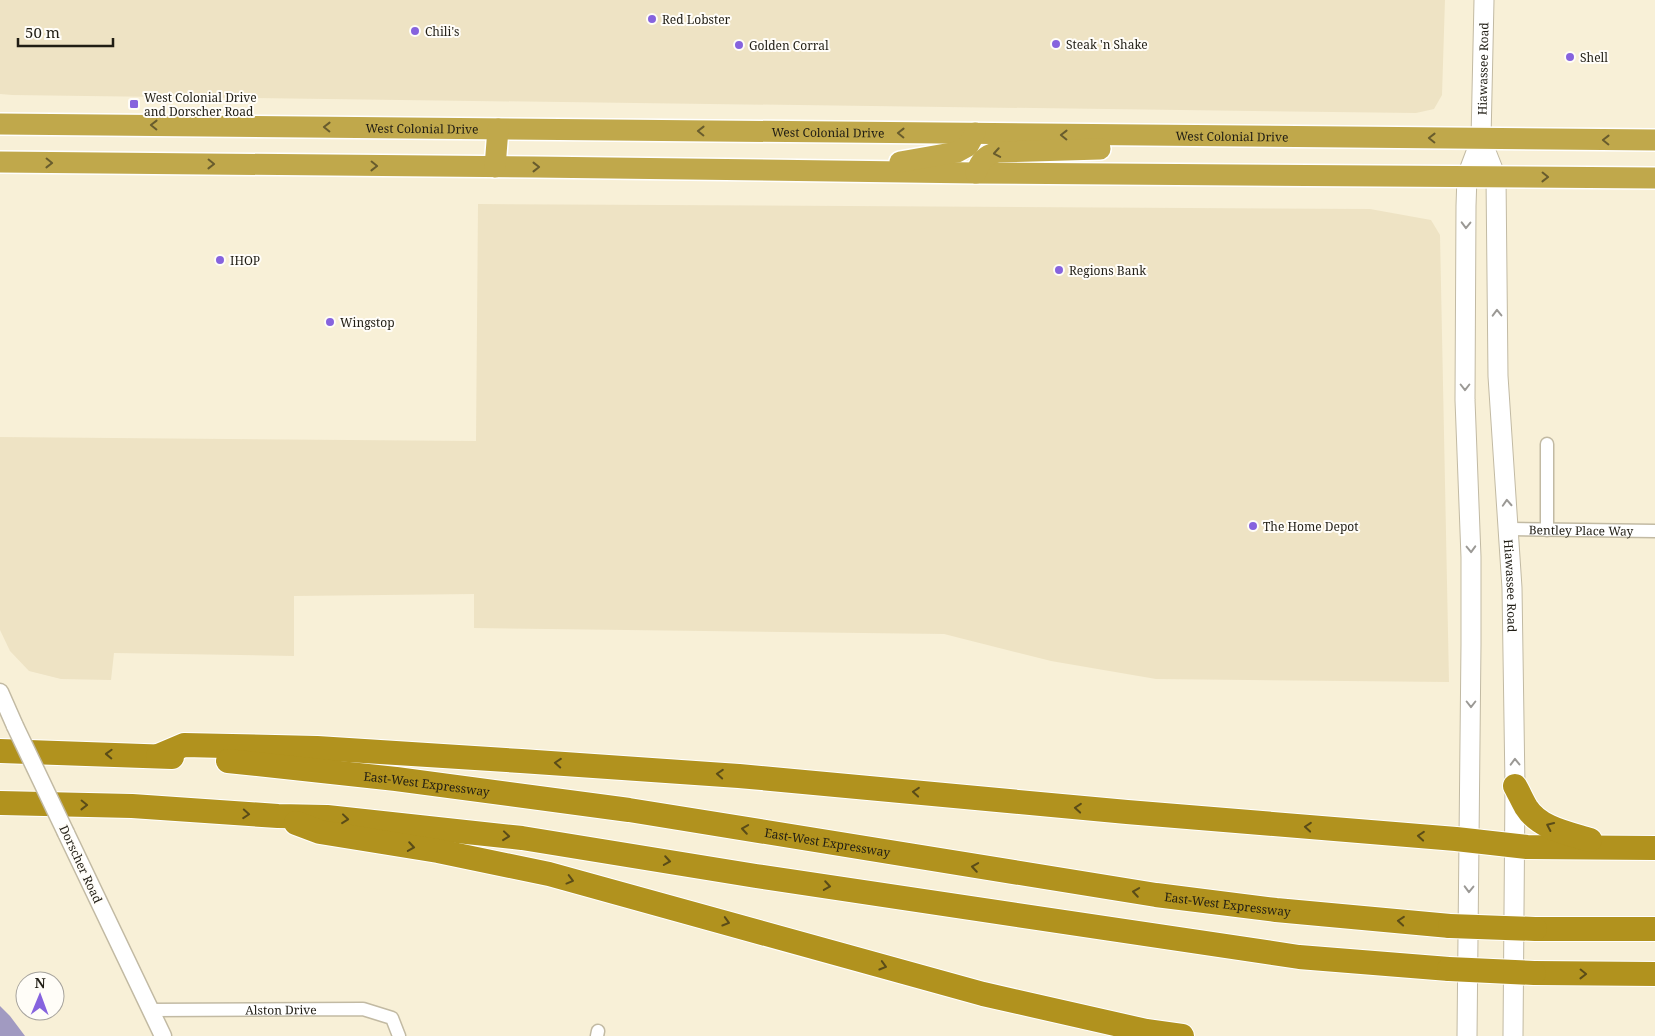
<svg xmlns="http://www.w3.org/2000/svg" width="1655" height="1036" font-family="'Noto Serif',serif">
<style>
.built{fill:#eee3c4}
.water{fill:#a19ac1}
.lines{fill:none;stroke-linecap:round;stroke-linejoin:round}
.minor-casing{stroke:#c2baa3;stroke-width:15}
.tertiary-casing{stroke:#c2baa3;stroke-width:19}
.secondary-casing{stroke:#c2baa3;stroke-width:21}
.trunk-casing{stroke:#fff;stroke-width:24}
.motorway-casing{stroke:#fff;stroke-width:26}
.minor{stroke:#fff;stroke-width:12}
.tertiary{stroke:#fff;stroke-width:16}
.secondary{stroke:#fff;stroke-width:19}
.trunk{stroke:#c0a84b;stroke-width:21}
.motorway{stroke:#b1921e;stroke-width:24}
.tertiary-bridge-casing{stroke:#c2baa3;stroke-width:19;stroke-linecap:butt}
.motorway-bridge-casing{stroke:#fff;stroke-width:26;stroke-linecap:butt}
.tertiary-bridge{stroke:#fff;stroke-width:16}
.motorway-bridge{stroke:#b1921e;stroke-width:24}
.oneway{stroke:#685c2d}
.oneway2{stroke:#9b9995}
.oneway3{stroke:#5a4c18}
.poi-dot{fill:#8663de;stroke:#fffdf8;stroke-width:2}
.labels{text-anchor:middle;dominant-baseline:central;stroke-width:4;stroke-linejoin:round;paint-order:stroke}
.poi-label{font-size:12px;fill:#201d14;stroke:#fffdf8;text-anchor:start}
.street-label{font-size:12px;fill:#201d14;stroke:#fffdf8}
</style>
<rect width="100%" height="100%" fill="#f8f0d7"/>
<g class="built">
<path d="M0 0H1445L1442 95 1434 109 1416 113 12 95 0 94Z"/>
<path d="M478 204 1370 209 1431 220 1440 235 1449 682 1156 679 1051 661 944 634 474 628V594L294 596V656L114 653 111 680 61 679 29 671 10 651 0 630V437L476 441Z"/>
</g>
<path class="water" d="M0 1006 10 1016 25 1036H0Z"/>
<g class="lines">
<defs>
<g id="minor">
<path d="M1547 444V530"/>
<path id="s1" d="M1509 529 1655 531"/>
<path id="s2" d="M150 1010 363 1009 392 1018 399 1036"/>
<path d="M597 1036 598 1031"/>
</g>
<g id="tertiary">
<path d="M0 692 15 726"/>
<path d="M66 833 163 1036"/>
</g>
<g id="secondary">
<path id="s3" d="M1481 139 1496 177 1498 376 1512 588 1515 786 1513 1036"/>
<path id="s4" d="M1467 1036 1471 644V557L1465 400 1466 206 1467 176 1481 139 1484 0"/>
</g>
<g id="trunk">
<path id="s5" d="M0 124 1655 140"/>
<path d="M0 162 535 167 976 173 1655 178"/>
<path d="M900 162 957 152 968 146 975 133"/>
<path d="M495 167 498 129"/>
<path d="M976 173C980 161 985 155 998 152L1100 149"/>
</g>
<g id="motorway">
<path d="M0 751 172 757"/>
<path d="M158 756 184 745 317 748 521 761 739 776 1127 812 1456 839 1527 847 1655 848"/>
<path id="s6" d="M228 761 396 779 629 810 1156 895 1276 910 1450 926"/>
<path d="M1515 786C1519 793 1522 800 1526 807 1539 828 1567 833 1590 840"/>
<path d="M0 803 132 806 278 816 327 817 522 838 756 876 1299 957 1449 969"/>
<path d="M296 823 320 832 438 851 549 874 983 994 1146 1031 1182 1036"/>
<path d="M1535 929H1655"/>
<path d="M1534 973 1655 974"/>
</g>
</defs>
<use href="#minor" class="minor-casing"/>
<use href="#tertiary" class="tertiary-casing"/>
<use href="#secondary" class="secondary-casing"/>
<use href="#trunk" class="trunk-casing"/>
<use href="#motorway" class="motorway-casing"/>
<use href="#minor" class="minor"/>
<use href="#tertiary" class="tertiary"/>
<use href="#secondary" class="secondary"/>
<use href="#trunk" class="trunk"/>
<use href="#motorway" class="motorway"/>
<defs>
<path id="tertiary-bridge" d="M15 726 66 833"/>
<g id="motorway-bridge">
<path d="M1450 926 1535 929"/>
<path d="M1449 969 1534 973"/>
</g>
</defs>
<use href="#tertiary-bridge" class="tertiary-bridge-casing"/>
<use href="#motorway-bridge" class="motorway-bridge-casing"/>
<use href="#tertiary-bridge" class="tertiary-bridge"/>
<use href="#motorway-bridge" class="motorway-bridge"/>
</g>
<defs><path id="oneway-chevron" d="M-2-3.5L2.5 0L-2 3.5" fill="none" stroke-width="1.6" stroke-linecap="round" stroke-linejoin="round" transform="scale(1.25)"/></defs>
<g class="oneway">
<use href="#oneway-chevron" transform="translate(154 125) rotate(-179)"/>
<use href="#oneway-chevron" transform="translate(327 127) rotate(-179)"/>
<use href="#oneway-chevron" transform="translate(701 131) rotate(-179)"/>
<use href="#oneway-chevron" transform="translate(901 133) rotate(-179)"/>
<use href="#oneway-chevron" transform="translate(1064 135) rotate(-179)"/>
<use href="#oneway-chevron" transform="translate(1432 138) rotate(-179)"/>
<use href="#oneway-chevron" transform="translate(1606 140) rotate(-179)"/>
<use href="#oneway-chevron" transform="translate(997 153) rotate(170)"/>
<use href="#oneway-chevron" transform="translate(49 163) rotate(1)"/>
<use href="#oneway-chevron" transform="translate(211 164) rotate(1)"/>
<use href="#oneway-chevron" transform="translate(374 166) rotate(1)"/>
<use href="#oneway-chevron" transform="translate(536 167)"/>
<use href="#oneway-chevron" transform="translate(1545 177) rotate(1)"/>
</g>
<g class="oneway2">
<use href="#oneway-chevron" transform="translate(1466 225) rotate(91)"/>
<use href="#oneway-chevron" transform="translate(1497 313) rotate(-91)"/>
<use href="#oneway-chevron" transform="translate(1465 387) rotate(90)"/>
<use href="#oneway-chevron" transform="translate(1507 503) rotate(-93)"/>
<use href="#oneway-chevron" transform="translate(1471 549) rotate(88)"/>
<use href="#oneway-chevron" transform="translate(1471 704) rotate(90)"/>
<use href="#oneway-chevron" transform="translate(1515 762) rotate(-91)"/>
<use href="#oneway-chevron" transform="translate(1469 889) rotate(91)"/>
</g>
<g class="oneway3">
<use href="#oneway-chevron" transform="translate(109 754) rotate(-178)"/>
<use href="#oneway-chevron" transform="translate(558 763) rotate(-176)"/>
<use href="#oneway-chevron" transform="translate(720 774) rotate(-176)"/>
<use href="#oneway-chevron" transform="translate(916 792) rotate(-175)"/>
<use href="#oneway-chevron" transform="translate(84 805) rotate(1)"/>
<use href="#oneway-chevron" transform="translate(1078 808) rotate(-175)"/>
<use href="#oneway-chevron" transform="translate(246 814) rotate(4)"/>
<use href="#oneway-chevron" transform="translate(345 819) rotate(6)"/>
<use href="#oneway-chevron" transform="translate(1550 826) rotate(-155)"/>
<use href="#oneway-chevron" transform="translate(1308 827) rotate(-175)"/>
<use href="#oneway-chevron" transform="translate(745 829) rotate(-171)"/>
<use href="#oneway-chevron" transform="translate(506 836) rotate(6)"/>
<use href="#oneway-chevron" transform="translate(1421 836) rotate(-175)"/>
<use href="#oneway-chevron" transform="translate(411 847) rotate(9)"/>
<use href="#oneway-chevron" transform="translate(667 861) rotate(9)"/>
<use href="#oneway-chevron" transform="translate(975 867) rotate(-171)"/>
<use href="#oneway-chevron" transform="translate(570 880) rotate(15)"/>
<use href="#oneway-chevron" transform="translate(827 886) rotate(9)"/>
<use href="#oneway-chevron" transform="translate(1136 892) rotate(-171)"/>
<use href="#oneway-chevron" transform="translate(1401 921) rotate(-175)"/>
<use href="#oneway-chevron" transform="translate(726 922) rotate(16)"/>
<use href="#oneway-chevron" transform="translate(883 966) rotate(16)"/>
<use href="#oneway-chevron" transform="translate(1583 974) rotate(1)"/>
</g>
<g class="poi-dot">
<circle cx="652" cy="19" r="5"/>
<circle cx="415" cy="31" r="5"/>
<circle cx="1056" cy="44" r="5"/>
<circle cx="739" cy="45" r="5"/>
<circle cx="1570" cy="57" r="5"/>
<rect x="129" y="99" width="10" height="10" rx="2.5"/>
<circle cx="220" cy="260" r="5"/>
<circle cx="1059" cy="270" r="5"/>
<circle cx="330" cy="322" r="5"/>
<circle cx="1253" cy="526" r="5"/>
</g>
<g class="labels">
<g class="poi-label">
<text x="662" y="19">Red Lobster</text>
<text x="425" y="31">Chili's</text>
<text x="1066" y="44">Steak 'n Shake</text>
<text x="749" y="45">Golden Corral</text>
<text x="1580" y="57">Shell</text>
<text x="144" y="97">West Colonial Drive<tspan x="144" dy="14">and Dorscher Road</tspan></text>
<text x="230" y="260">IHOP</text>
<text x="1069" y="270">Regions Bank</text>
<text x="340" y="322">Wingstop</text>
<text x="1263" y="526">The Home Depot</text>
</g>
<g class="street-label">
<text stroke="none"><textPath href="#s4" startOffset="970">Hiawassee Road</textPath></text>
<text stroke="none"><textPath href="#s5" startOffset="422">West Colonial Drive</textPath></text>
<text stroke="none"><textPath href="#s5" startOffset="828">West Colonial Drive</textPath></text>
<text stroke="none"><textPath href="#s5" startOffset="1232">West Colonial Drive</textPath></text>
<text stroke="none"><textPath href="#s1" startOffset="72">Bentley Place Way</textPath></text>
<text stroke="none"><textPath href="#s3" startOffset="450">Hiawassee Road</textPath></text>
<text stroke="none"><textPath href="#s6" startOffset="200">East-West Expressway</textPath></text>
<text stroke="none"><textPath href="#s6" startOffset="605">East-West Expressway</textPath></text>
<text transform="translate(81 864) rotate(65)">Dorscher Road</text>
<text stroke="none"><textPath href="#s6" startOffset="1010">East-West Expressway</textPath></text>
<text stroke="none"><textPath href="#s2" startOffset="131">Alston Drive</textPath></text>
</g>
</g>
<g transform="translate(40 996) rotate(1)"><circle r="24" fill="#fffdf8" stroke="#a6a39d"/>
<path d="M0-4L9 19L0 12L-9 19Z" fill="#8663de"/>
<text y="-8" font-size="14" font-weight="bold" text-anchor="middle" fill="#201d14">N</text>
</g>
<path d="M18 38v8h95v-8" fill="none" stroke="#201d14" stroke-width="2.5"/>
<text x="25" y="38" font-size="15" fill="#201d14" stroke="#fffdf8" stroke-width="4" paint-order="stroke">50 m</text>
</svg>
